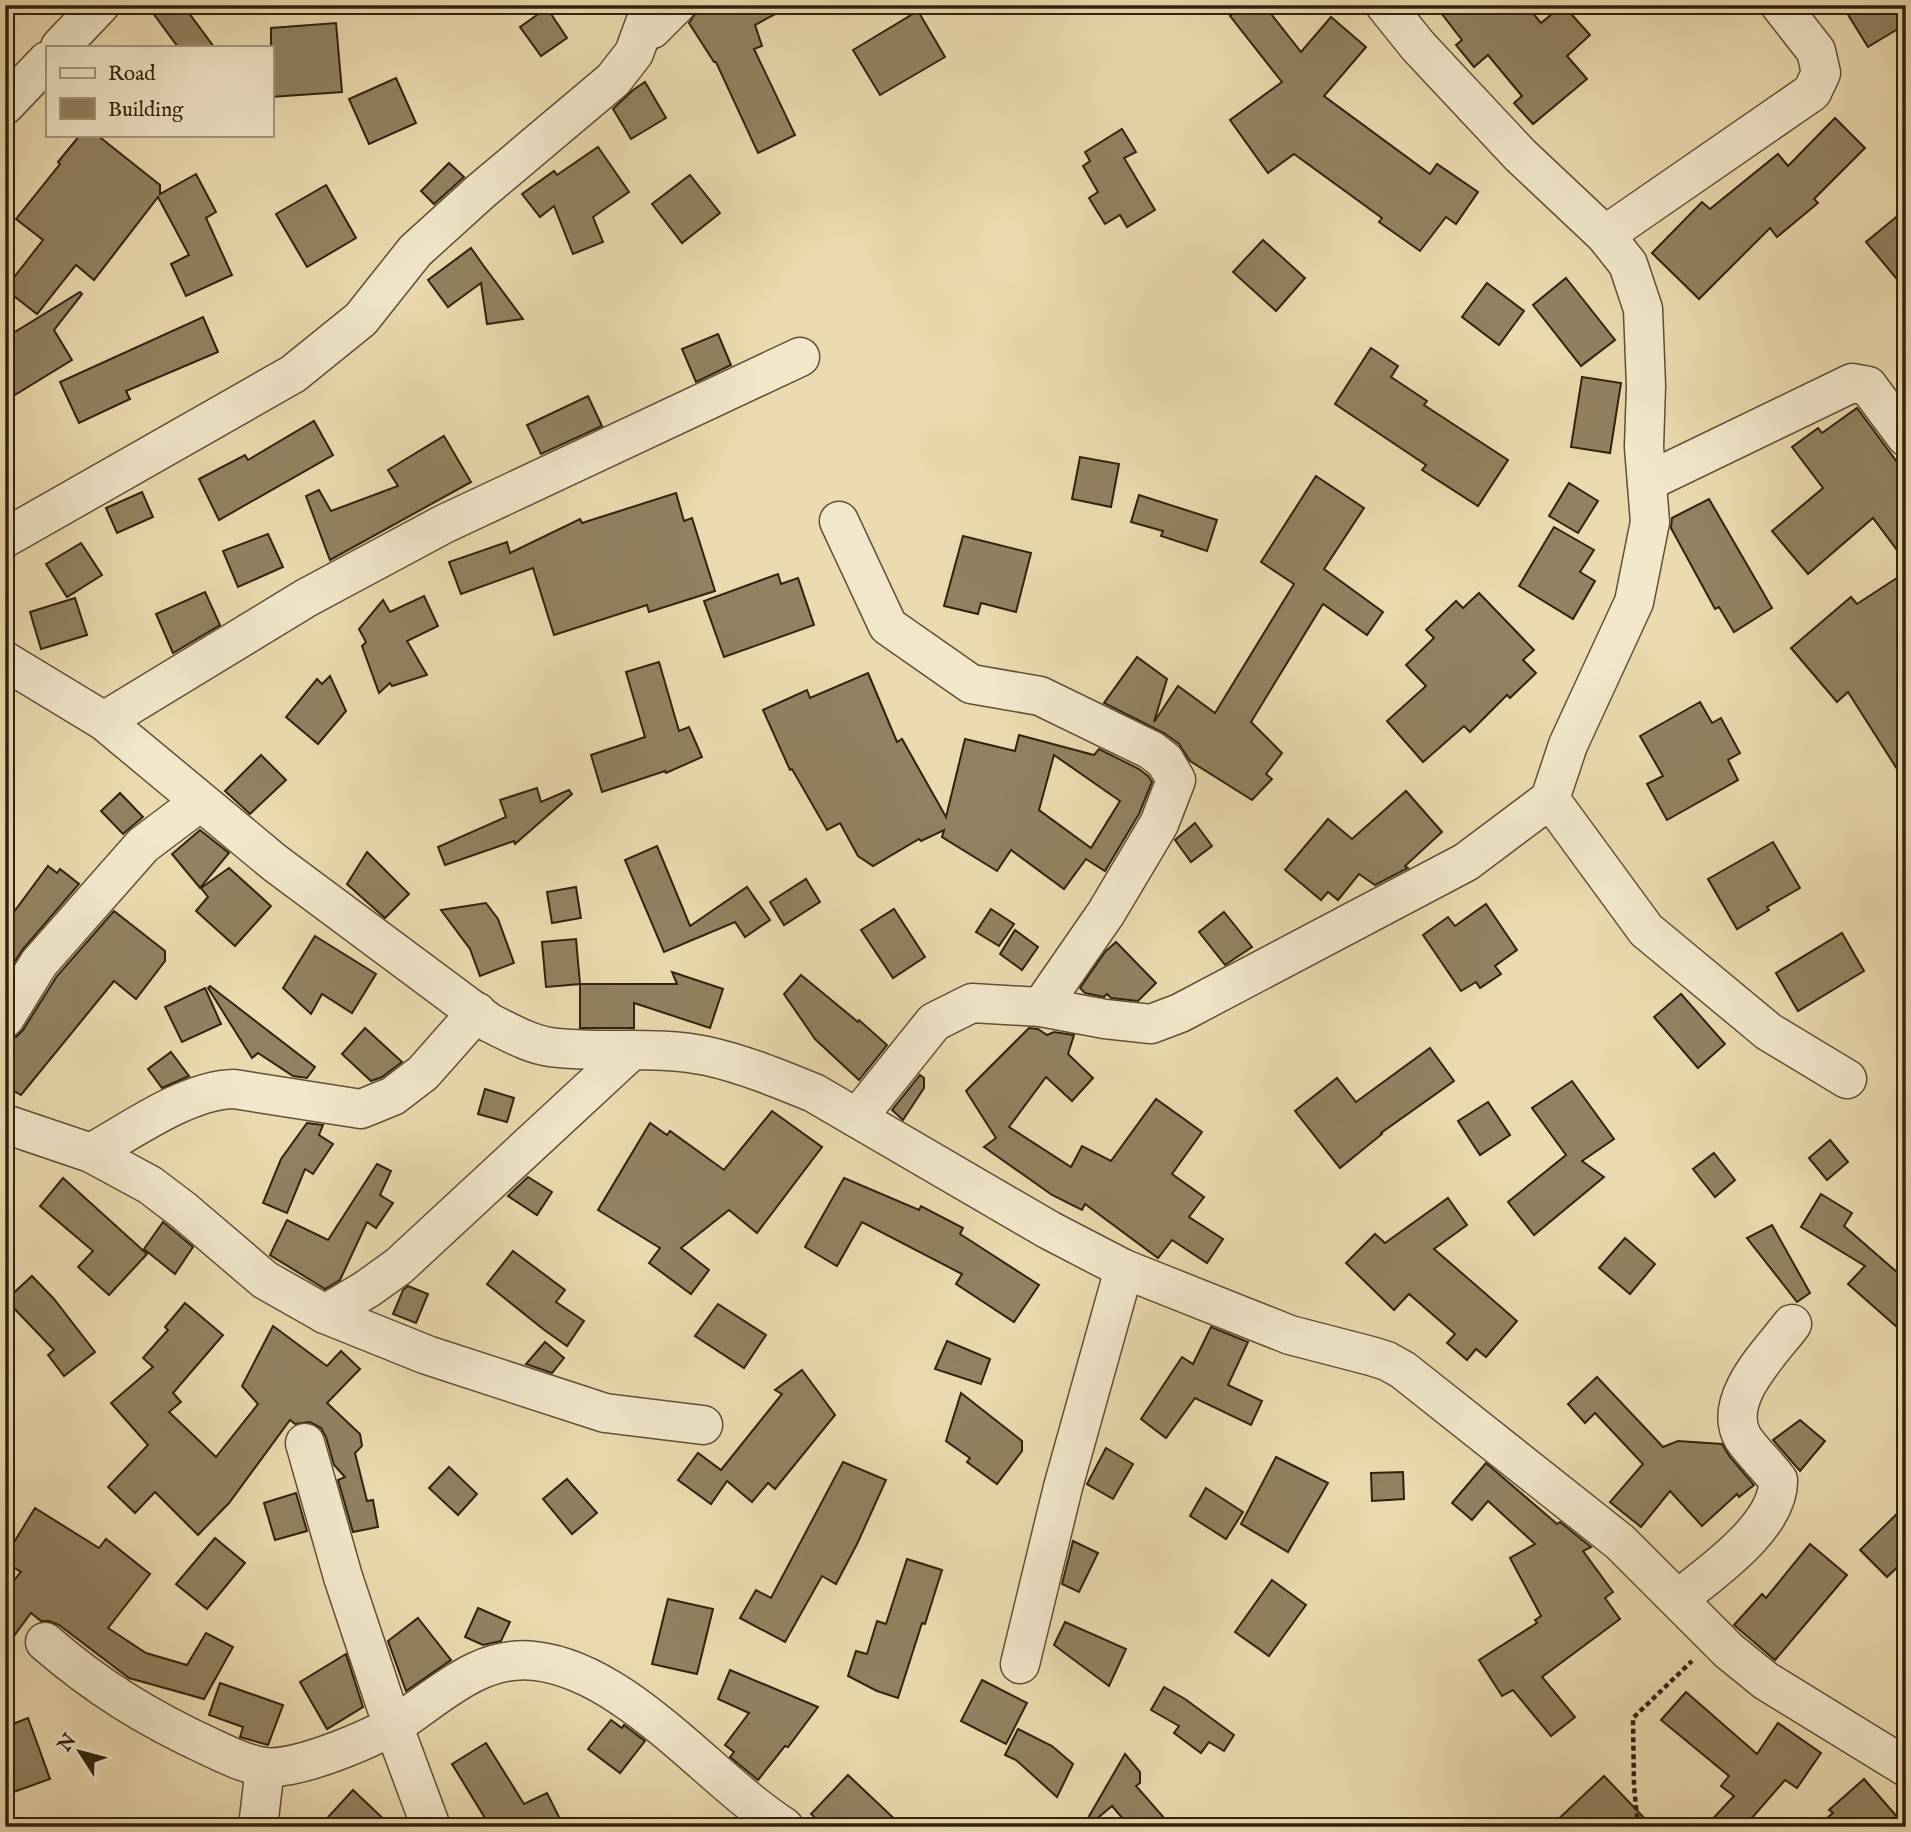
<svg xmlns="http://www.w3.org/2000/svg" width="1911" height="1832" font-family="'IM FELL English',serif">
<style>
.building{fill:#928262;stroke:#31220e;stroke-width:2;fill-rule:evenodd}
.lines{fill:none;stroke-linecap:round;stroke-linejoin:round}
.minor-casing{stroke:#605036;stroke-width:41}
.path{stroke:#31220e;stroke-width:4.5;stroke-dasharray:5 3.5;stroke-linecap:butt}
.minor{stroke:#f2e7cb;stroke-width:38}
</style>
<rect width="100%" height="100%" fill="#ebdaaf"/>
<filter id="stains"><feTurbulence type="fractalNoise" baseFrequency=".00286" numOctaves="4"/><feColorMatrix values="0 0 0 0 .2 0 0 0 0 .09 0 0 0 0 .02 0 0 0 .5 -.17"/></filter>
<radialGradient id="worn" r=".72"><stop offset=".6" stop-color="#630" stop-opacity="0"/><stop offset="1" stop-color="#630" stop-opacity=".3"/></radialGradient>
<g class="building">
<path d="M147 5H183L214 47H178Z"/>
<path d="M697 5H792L755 25 762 46 754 49 795 135 758 153 716 62H714L689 23 697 11Z"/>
<path d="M1243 5H1264L1301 52 1331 17 1366 47 1324 96 1430 174 1437 164 1478 192 1456 224 1446 217 1420 251 1379 222 1382 218 1294 154 1268 173 1230 120 1282 82 1230 16Z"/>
<path d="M1435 5H1526L1541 23 1563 5 1590 35 1567 56 1587 79 1533 124 1514 103 1522 96 1488 55 1474 67 1456 45 1462 40Z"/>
<path d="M1842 5H1906V24L1868 47Z"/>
<path d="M547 8 567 38 541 56 520 27Z"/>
<path d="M918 11 945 57 880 95 853 50Z"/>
<path d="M336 23 342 92 271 97V28Z"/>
<path d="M396 78 416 123 369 144 349 99Z"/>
<path d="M645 82 666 118 631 139 613 109 633 90Z"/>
<path d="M1835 118 1865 148 1814 199 1818 203 1777 237 1770 228 1699 299 1652 253 1702 202 1710 209 1778 154 1788 166Z"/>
<path d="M1122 129 1136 152 1124 158 1155 210 1127 227 1120 215 1105 224 1089 198 1098 192 1083 166 1090 161 1085 152Z"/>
<path d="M80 135H97L160 185V194L196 174 216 212 206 218 232 275 186 296 171 264 189 255 158 197 94 280 76 265 37 314 5 289 43 240 16 219 60 164 58 162Z"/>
<path d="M598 147 629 192 593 217 603 242 573 254 554 206 540 217 522 194 554 171 557 175Z"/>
<path d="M449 163 464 177 434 204 421 191Z"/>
<path d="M690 175 720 213 682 243 652 204Z"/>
<path d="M326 185 356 238 307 267 276 214Z"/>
<path d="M1906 209V290L1866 242Z"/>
<path d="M1263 240 1305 278 1276 311 1233 272Z"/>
<path d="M471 248 483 265 523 319 487 324 481 283 448 307 428 280Z"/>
<path d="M1566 278 1615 340 1581 366 1533 305Z"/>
<path d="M1487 283 1524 311 1499 345 1462 317Z"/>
<path d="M80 292 82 294 54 330 72 360 5 401V338Z"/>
<path d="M203 317 218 352 126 391 130 399 79 423 60 382Z"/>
<path d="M718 334 731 365 696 382 682 349Z"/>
<path d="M1371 348 1398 366 1391 377 1427 401 1424 405 1508 460 1478 506 1422 470 1426 465 1335 404Z"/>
<path d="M1582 377 1621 383 1610 453 1571 447Z"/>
<path d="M588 396 602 426 541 454 527 425Z"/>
<path d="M1857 408 1906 474V562L1873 518 1808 574 1772 531 1823 488 1792 447 1818 428 1822 433Z"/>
<path d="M314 421 333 455 219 520 199 479 245 455 248 460Z"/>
<path d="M444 436 471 482 330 560 306 496 319 490 331 511 398 486 388 470Z"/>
<path d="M1080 457 1119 464 1111 507 1072 499Z"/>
<path d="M1316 476 1364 508 1324 569 1383 612 1367 635 1323 604 1251 722 1282 753 1266 774 1272 779 1252 800 1190 761 1179 744 1164 733 1104 703 1137 657 1167 679 1154 722 1178 686 1215 713 1294 584 1261 562Z"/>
<path d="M1569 483 1598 501 1578 533 1549 516Z"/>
<path d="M142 492 153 517 117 533 106 508Z"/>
<path d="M676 493 684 521 692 518 715 591 649 612 647 605 554 635 533 568 461 594 449 562 507 542 510 553 580 519 582 523Z"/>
<path d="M1139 495 1217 520 1207 551 1161 536 1163 531 1131 522Z"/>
<path d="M1709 499 1772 608 1734 632 1719 607 1715 609 1671 528 1672 518Z"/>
<path d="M1554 527 1594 550 1580 572 1595 581 1573 619 1519 586Z"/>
<path d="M268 534 283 567 238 587 223 551Z"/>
<path d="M963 536 1031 553 1016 612 981 603 978 614 944 606Z"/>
<path d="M81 543 102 575 67 597 46 564Z"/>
<path d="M1906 572V783L1848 692 1837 702 1791 648 1851 597 1857 604Z"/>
<path d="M778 574 781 584 798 578 814 625 724 657 704 601Z"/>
<path d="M205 592 220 625 173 653 156 614Z"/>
<path d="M1479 593 1534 650 1523 660 1536 673 1510 698 1507 695 1470 732 1464 726 1423 762 1387 721 1426 686 1406 665 1434 638 1426 630 1456 601 1463 608Z"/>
<path d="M424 596 438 626 407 641 427 675 392 686 390 683 379 693 362 646 366 642 359 629 383 600 390 612Z"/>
<path d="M75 598 87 635 41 649 30 612Z"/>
<path d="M659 662 679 731 689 727 702 757 666 773 665 771 602 792 591 755 645 737 626 672Z"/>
<path d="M868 673 897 742 902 739 946 817 965 739 1015 751 1019 735 1094 755 1099 749 1139 769 1148 776 1152 782 1139 814 1105 871 1086 859 1064 889 1011 850 997 871 942 837 944 830 921 841 919 839 873 866 858 856 840 823 827 830 792 769 790 770 763 710 807 690 810 698ZM1054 755 1120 801 1091 848 1039 810Z"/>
<path d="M330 676 346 711 318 744 286 717 317 679 322 684Z"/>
<path d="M1700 702 1712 723 1721 718 1740 753 1728 760 1738 780 1667 820 1647 784 1663 776 1640 736Z"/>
<path d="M261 755 286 780 250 814 225 791Z"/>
<path d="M537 788 541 802 569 790 572 794 515 844 514 841 445 865 438 847 506 817 500 800Z"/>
<path d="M1406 791 1442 832 1405 866 1408 868 1375 885 1359 874 1338 900 1328 892 1321 900 1285 870 1328 819 1352 839Z"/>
<path d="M120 793 143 817 123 834 101 811Z"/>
<path d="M1195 823 1212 846 1191 862 1175 840Z"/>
<path d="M200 830 229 853 200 888 172 854Z"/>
<path d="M1773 842 1800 888 1767 907 1769 910 1737 929 1708 879Z"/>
<path d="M657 846 690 926 747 887 770 920 745 937 735 922 664 952 625 860Z"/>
<path d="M367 852 409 894 385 918 347 884Z"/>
<path d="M48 866 57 873 60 869 79 884 23 949 5 976V924Z"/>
<path d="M229 868 271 906 235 946 196 911 208 897 201 888Z"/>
<path d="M806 879 820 902 784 925 770 902Z"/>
<path d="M576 887 581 918 552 923 547 892Z"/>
<path d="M486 903 498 919 514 963 480 976 470 949 441 910Z"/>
<path d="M1486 904 1517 950 1495 966 1501 974 1480 988 1476 982 1461 991 1423 935 1448 917 1455 926Z"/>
<path d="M894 909 925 957 893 978 861 930Z"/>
<path d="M991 909 1014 924 999 946 976 932Z"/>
<path d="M114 911 165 951V961L136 999 114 981 21 1095 5 1086V1040L16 1037 23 1030 57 976Z"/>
<path d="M1224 912 1252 947 1225 965 1199 932Z"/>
<path d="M1015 930 1038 947 1022 970 1000 954Z"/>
<path d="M1842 933 1864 971 1798 1011 1776 973Z"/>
<path d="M315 936 376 974 352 1013 322 994 311 1014 283 988Z"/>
<path d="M576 939 580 984 546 987 542 942Z"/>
<path d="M1116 942 1156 983 1138 1001 1111 998 1107 994 1104 997 1085 993 1080 988 1105 952Z"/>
<path d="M672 972 723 989 710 1028 634 1003V1028H580V984H677Z"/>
<path d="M801 975 858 1022 859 1020 887 1045 859 1080 815 1039 784 994Z"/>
<path d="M210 986 315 1067 307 1078 293 1076 258 1053 252 1058 208 988Z"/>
<path d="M205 988 221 1024 182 1042 165 1007Z"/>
<path d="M1681 994 1725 1044 1698 1068 1654 1017Z"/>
<path d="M365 1028 402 1062 382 1077 371 1081 342 1054Z"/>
<path d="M1029 1028 1038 1029 1047 1035 1054 1032 1074 1035 1068 1054 1093 1078 1072 1101 1046 1077 1009 1127 1071 1167 1082 1146 1111 1161 1156 1099 1202 1132 1172 1174 1204 1197 1189 1217 1223 1239 1207 1263 1172 1240 1158 1258 1085 1204 1082 1210 1052 1195 984 1147 996 1138 966 1091Z"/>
<path d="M1430 1048 1454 1081 1381 1133 1382 1134 1340 1168 1295 1111 1337 1078 1356 1102Z"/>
<path d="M171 1052 189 1076 162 1088 148 1069Z"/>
<path d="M920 1075 924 1078V1088L903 1120 892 1110Z"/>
<path d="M1572 1081 1614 1139 1582 1161 1604 1177 1534 1235 1508 1202 1566 1155 1532 1108Z"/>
<path d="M485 1089 514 1098 507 1122 478 1114Z"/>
<path d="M1488 1102 1510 1135 1480 1155 1458 1121Z"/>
<path d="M772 1111 822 1147 757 1233 729 1210 681 1248 709 1270 691 1294 649 1263 660 1248 598 1210 650 1123 667 1135 670 1131 724 1170Z"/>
<path d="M307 1123 323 1125 319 1135 333 1144 313 1174 305 1169 287 1213 263 1203 281 1159Z"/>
<path d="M1830 1140 1848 1162 1827 1180 1809 1158Z"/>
<path d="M1714 1153 1735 1180 1715 1197 1693 1169Z"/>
<path d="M377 1164 391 1171 380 1195 393 1203 376 1228 367 1222 340 1280 325 1289 270 1255 287 1220 328 1240Z"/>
<path d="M528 1177 552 1192 537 1215 508 1196Z"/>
<path d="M63 1178 147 1254 109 1295 78 1267 93 1251 40 1206Z"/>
<path d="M844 1178 919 1210 921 1206 963 1228 960 1234 1039 1285 1014 1322 956 1284 962 1274 862 1222 837 1266 805 1247Z"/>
<path d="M1821 1194 1852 1213 1844 1226 1906 1280V1335L1848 1284 1865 1266 1801 1227Z"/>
<path d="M1448 1198 1467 1225 1434 1249 1517 1321 1486 1357 1476 1349 1467 1360 1447 1343 1455 1334 1409 1294 1394 1310 1346 1263 1375 1234 1385 1243Z"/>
<path d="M163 1222 193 1247 175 1274 144 1249Z"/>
<path d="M1772 1225 1810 1293 1797 1302 1747 1238Z"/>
<path d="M1625 1238 1655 1264 1630 1294 1599 1268Z"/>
<path d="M513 1251 565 1290 556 1302 584 1321 567 1346 543 1329 487 1284Z"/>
<path d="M32 1276 54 1299 95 1352 64 1376 48 1355 54 1350 6 1300Z"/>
<path d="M408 1286 428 1294 416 1323 393 1314 403 1290Z"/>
<path d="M185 1303 223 1335 173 1393 181 1402 169 1412 216 1457 258 1404 242 1386 273 1326 327 1366 341 1351 360 1369 327 1403 360 1434 362 1446 355 1453 367 1501 373 1500 378 1527 353 1532 338 1480 345 1477 334 1465 326 1437 321 1428 310 1422 295 1424 290 1420 229 1503 198 1535 155 1492 135 1513 108 1487 148 1445 111 1403 153 1367 143 1358 168 1330 165 1327Z"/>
<path d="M718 1304 766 1335 744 1368 695 1336Z"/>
<path d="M1211 1327 1248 1342 1228 1385 1262 1401 1251 1425 1195 1398 1166 1438 1141 1419 1182 1357 1193 1364Z"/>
<path d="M947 1341 990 1359 981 1384 935 1369Z"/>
<path d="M545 1342 564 1358 552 1373 526 1364Z"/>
<path d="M802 1370 835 1415 775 1489 768 1483 752 1502 727 1481 711 1504 678 1480 698 1453 721 1470 782 1394 775 1390Z"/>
<path d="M1597 1377 1663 1447 1678 1441 1722 1444 1730 1457 1754 1485 1739 1497 1737 1494 1702 1526 1670 1491 1641 1527 1610 1502 1643 1464 1595 1413 1585 1423 1568 1404Z"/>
<path d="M961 1393 1022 1441V1451L997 1484 967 1462 970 1458 946 1441Z"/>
<path d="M1800 1420 1825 1441 1800 1471 1773 1440Z"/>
<path d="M1106 1448 1133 1464 1113 1499 1087 1484Z"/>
<path d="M1276 1457 1328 1483 1288 1552 1241 1524Z"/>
<path d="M843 1462 886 1480 857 1544 836 1584 822 1576 785 1642 740 1618 756 1590 771 1598Z"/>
<path d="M1486 1463 1557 1524 1560 1522 1591 1547 1583 1551 1613 1592 1605 1598 1620 1619 1542 1677 1575 1717 1551 1736 1513 1690 1502 1696 1479 1660 1537 1623 1535 1620 1541 1616 1510 1558 1535 1544 1488 1501 1472 1520 1452 1503Z"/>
<path d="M449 1467 477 1494 458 1515 429 1488Z"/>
<path d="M1403 1472 1404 1499 1372 1501 1371 1473Z"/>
<path d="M567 1479 597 1513 572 1534 543 1499Z"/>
<path d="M1206 1488 1243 1512 1226 1539 1190 1516Z"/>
<path d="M296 1493 307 1531 275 1540 264 1503Z"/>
<path d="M1906 1505V1559L1887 1577 1860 1550Z"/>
<path d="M35 1508 99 1548 106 1539 150 1574 108 1628 146 1653 187 1665 206 1633 233 1647 204 1699 129 1678 59 1625 49 1621H41L31 1613 5 1648V1591L21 1572 5 1562V1557Z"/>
<path d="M215 1538 245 1563 207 1609 176 1584Z"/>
<path d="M1073 1541 1098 1553 1079 1592 1062 1584Z"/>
<path d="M1810 1544 1847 1575 1775 1660 1734 1625 1762 1594 1766 1598Z"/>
<path d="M907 1559 942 1570 925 1624 922 1623 898 1698 877 1691 848 1676 856 1651 867 1654 877 1621 886 1624Z"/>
<path d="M1272 1580 1306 1605 1269 1656 1235 1632Z"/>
<path d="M668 1599 713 1609 697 1674 652 1664Z"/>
<path d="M478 1608 510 1622 501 1641 483 1645 465 1637Z"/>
<path d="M418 1618 451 1660 406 1691 388 1641Z"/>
<path d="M1065 1622 1126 1649 1109 1686 1054 1645Z"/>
<path d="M346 1654 363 1707 327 1729 300 1682Z"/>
<path d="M730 1670 818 1707 788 1747 785 1746 758 1780 730 1757 734 1752 725 1745 749 1713 718 1699Z"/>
<path d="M982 1680 1027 1703 1006 1744 961 1721Z"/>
<path d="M220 1683 283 1705 268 1745 240 1737 243 1727 209 1715Z"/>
<path d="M1164 1687 1185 1699 1234 1735 1224 1751 1209 1742 1201 1753 1174 1733 1179 1726 1151 1710Z"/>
<path d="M1686 1692 1757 1754 1778 1723 1821 1753 1797 1788 1785 1780 1744 1827H1705L1734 1796 1721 1786 1729 1776 1661 1720Z"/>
<path d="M28 1718 50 1779 5 1795V1727Z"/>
<path d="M611 1720 622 1728 624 1725 645 1741 620 1773 588 1749Z"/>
<path d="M1018 1729 1052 1746 1073 1764 1057 1797 1016 1760 1005 1755Z"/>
<path d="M486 1743 524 1804 547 1793 564 1827H481L488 1823 452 1764Z"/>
<path d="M1125 1754 1140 1772V1783L1136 1786 1172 1827H1130L1112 1806 1087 1827 1084 1825Z"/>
<path d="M848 1775 903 1827H825L811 1814Z"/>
<path d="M1604 1776 1653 1827H1550Z"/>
<path d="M1864 1779 1906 1827H1816L1833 1813 1829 1810Z"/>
<path d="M353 1790 392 1827H319Z"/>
</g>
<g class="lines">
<defs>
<g id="minor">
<path d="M652 29 676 5"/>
<path d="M60 47 100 5"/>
<path d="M5 105 47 61"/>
<path d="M1605 235 1812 92 1821 73 1816 51 1780 5"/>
<path d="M1647 482 1852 383 1868 386 1906 437"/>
<path d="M839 521 888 626 971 684 1040 696 1151 750 1165 761 1176 780 1159 824 1106 913 1041 1007"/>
<path d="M5 538 293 374 361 319 415 251 480 192 613 80 634 53 645 23 652 29"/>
<path d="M5 661 104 721 275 863 490 1023C509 1032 529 1044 550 1047 602 1054 655 1045 707 1056 743 1064 780 1079 814 1093L1049 1230 1124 1269 1290 1335 1371 1356 1387 1361 1403 1370 1620 1542 1729 1651 1766 1681 1906 1767"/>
<path d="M104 721 306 598 444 524 800 357"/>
<path d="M1550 799 1646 930 1769 1032 1847 1079"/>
<path d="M5 1018 39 963 143 845 200 802"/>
<path d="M857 1118 934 1022 972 1003 1041 1007 1105 1019 1151 1024 1180 1013 1466 862 1550 799 1568 745 1634 602 1650 522 1644 447 1646 386 1643 309 1628 264 1605 235 1520 155 1418 46 1385 5"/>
<path d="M5 1124 91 1153 150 1185 183 1210 265 1280 325 1314 427 1355 605 1413 703 1425"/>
<path d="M91 1153C132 1130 187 1090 234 1089L361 1109 393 1096 423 1073 477 1012"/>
<path d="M325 1314 367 1289 399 1266 632 1050"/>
<path d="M305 1443 343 1577 386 1706 431 1827"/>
<path d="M1678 1599C1710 1574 1780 1525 1778 1480 1767 1465 1753 1453 1743 1438 1721 1400 1770 1353 1792 1324"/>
<path d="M45 1642C97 1687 147 1718 210 1747 227 1755 245 1764 264 1767 298 1771 380 1736 408 1716 447 1689 484 1655 535 1661 626 1671 708 1778 784 1827"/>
<path d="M1020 1664 1063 1487 1124 1269"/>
<path d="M258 1827 265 1767"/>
</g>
</defs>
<use href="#minor" class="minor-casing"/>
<path class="path" d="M1638 1827 1634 1786 1633 1718 1692 1661"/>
<use href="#minor" class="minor"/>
</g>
<rect width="1911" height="1832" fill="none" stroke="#ebdaaf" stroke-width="28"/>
<rect x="7" y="7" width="1897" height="1818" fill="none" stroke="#31220e" stroke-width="3.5"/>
<rect x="14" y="14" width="1883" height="1804" fill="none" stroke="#31220e" stroke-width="2"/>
<rect x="46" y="46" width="228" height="91" fill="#f2e7cb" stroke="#a5987f" stroke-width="2"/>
<rect x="60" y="68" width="35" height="10" fill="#f2e7cb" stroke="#a5987f" stroke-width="2"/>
<text x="108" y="80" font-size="21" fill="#31220e">Road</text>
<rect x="60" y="98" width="35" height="21" fill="#928262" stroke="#a5987f" stroke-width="2"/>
<text x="108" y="116" font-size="21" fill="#31220e">Building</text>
<g transform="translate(80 1752) rotate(306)" stroke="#f2e7cb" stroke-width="5" paint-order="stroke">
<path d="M0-5L12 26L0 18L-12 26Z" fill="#31220e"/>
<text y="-10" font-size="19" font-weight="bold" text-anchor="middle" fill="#31220e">N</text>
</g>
<rect width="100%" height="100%" filter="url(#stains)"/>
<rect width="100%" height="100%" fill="url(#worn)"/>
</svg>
